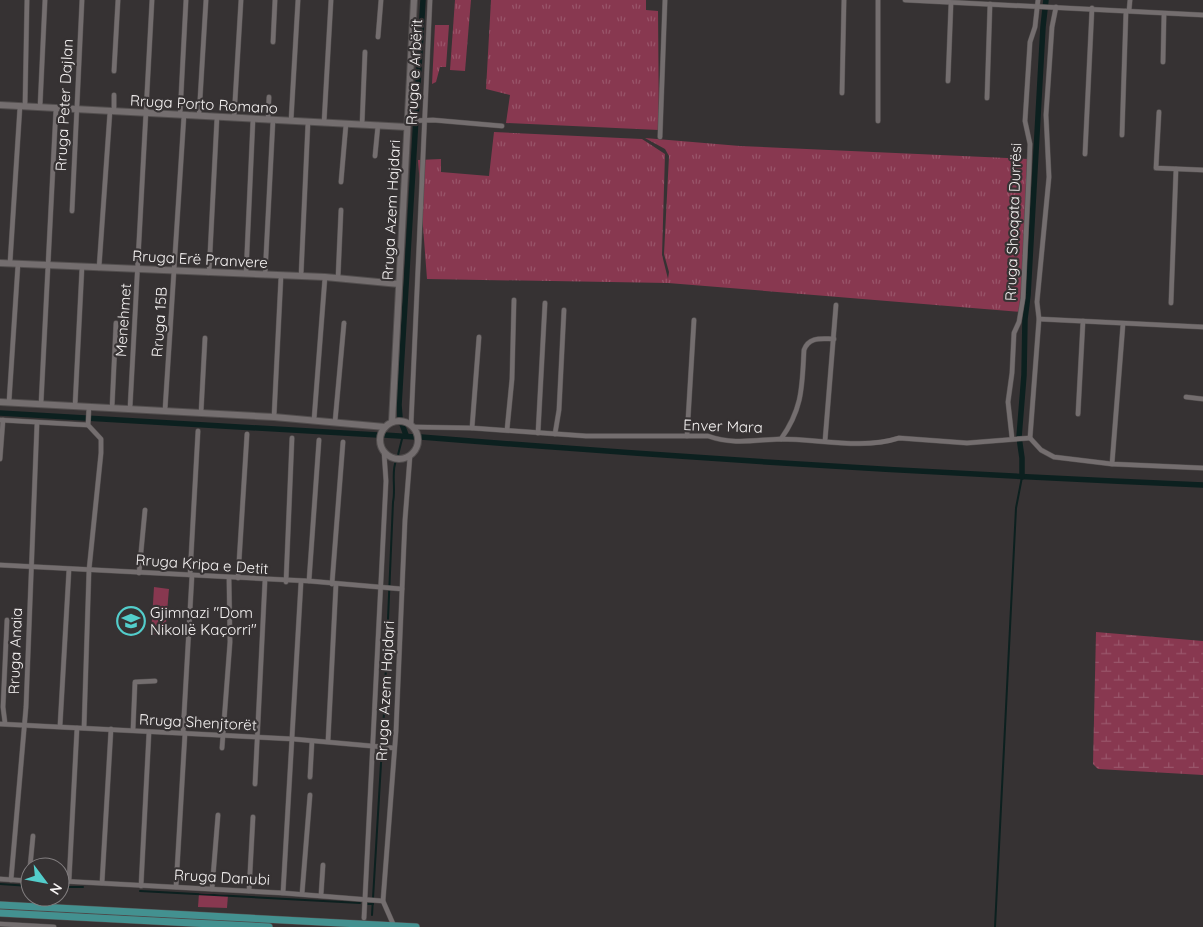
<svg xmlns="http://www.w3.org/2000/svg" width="1203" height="927" font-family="Quicksand,sans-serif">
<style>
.grass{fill:url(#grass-tufts)}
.wetland{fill:url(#wetland-marsh)}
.pitch{fill:#883850}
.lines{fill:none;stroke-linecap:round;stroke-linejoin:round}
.stream{stroke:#0c201f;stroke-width:2}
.canal{stroke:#0c201f;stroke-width:5.5}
.street-casing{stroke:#524e4e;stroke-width:5.5}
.secondary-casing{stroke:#524e4e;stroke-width:8}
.primary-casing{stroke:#524e4e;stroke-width:8}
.street{stroke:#746e6f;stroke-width:4.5}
.secondary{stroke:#746e6f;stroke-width:6}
.primary{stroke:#439190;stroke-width:7}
.labels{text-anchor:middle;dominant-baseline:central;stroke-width:4.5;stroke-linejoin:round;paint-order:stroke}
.street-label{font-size:15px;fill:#f6f3f3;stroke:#363233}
.poi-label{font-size:15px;fill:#f6f3f3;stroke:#363233;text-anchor:start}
</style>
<defs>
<pattern id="grass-tufts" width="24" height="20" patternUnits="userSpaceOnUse" patternTransform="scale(1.25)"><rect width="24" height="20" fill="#883850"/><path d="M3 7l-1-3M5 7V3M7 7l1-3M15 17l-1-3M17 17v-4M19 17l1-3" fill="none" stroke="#99556a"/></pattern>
<pattern id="wetland-marsh" width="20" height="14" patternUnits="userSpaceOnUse" patternTransform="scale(1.25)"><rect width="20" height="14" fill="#883850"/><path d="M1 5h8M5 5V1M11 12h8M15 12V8" fill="none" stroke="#99556a"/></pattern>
</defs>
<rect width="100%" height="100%" fill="#363233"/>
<g class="grass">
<path d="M455 0H471L465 71 450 70Z"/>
<path d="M491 0H646V10L658 11 659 130 506 123 510 95 486 89Z"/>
<path d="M435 25H449L446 67H440L436 82 432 84Z"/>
<path d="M494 132 642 139 665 154 662 255 668 279 669 272 664 254 669 156 665 149 645 138 740 146 1028 159 1022 312 668 283 427 279 418 160 441 159V172L489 176Z"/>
</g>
<path class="wetland" d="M1096 632 1203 641V775L1098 769 1093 764Z"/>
<g class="pitch">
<path d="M154 587 169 589 165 635 151 634Z"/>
<path d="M199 893 228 895 227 908 198 907Z"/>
</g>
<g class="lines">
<g class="stream">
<path d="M398 455 402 439 406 435"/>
<path d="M0 884 30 886"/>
<path d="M60 887H83"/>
<path d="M140 891 360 903"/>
<path d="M367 904H373"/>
<path d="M372 915 384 713 393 502C396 489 391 471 396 461"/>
<path d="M995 927 1016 508 1022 477"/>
</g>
<g class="canal">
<path d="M0 413 378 435"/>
<path d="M400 418 399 405 423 0"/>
<path d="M402 424 406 435"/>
<path d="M384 435 415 437"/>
<path d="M421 437C681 458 942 474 1203 485"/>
<path d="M1022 477V458L1019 437 1024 375 1025 319 1028 295 1043 27 1046 0"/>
</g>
<defs>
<g id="street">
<path d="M878 0V121"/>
<path d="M905 0 1203 15"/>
<path d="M1129 11 1130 0"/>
<path d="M378 37 381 0"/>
<path d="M273 42 275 0"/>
<path d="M1163 62 1164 14"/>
<path d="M114 71 118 0"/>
<path d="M948 81 951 3"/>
<path d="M842 93 844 0"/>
<path d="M987 98 990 4"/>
<path d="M25 106 27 0"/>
<path d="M40 107 45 0"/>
<path d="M114 111V95"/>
<path d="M1159 112 1156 168 1203 170"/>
<path d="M180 115 186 0"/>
<path d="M199 116 206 0"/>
<path d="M234 118 241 0"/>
<path d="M268 120 269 97"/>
<path d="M291 121 298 0"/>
<path d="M408 121 433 120 502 126"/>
<path d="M324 123 331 0"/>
<path d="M362 125 365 52"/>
<path d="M1122 135 1126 11"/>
<path d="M660 137 665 0"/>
<path d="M1085 154 1092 8"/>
<path d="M375 156 378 125"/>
<path d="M341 182 346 124"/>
<path d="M72 211 82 0"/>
<path d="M10 263 20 106"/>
<path d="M99 268 110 111"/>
<path d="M209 273 217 117"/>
<path d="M246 274 253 119"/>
<path d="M265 275 273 120"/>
<path d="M301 276 308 122"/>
<path d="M338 278 341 210"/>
<path d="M1171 303 1176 169"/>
<path d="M1039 319 1203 327"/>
<path d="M1186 397 1203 399"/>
<path d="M9 402 18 264"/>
<path d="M41 404 56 108"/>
<path d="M75 406 82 267"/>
<path d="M112 408 116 323"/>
<path d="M130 408 152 0"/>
<path d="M165 410 184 115"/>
<path d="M201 413 205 338"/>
<path d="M1078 414 1083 321"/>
<path d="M274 417 281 276"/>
<path d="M0 420 88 425"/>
<path d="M314 420 325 277"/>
<path d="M335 422 344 323"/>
<path d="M411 425 430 0"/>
<path d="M414 427 472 428 586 436H708C733 445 755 440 780 439 819 439 862 450 899 438L967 443 1030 438"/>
<path d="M472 428 479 337"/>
<path d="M507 430 512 379 514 300"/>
<path d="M538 433 545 303"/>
<path d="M555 434 559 410 564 310"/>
<path d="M687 436 694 320"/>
<path d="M1012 438 1008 402 1012 373 1014 333 1019 322 1023 298 1029 172 1030 144 1025 121 1030 42 1035 27 1038 0"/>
<path d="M1030 438 1039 319 1037 302 1049 177 1046 115 1052 27 1056 7"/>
<path d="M1030 438 1041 450 1054 457 1112 464 1203 468"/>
<path d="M781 439C803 408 802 386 804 350 809 336 822 339 834 339"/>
<path d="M825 441 836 305"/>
<path d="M0 459 3 420"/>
<path d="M1112 464 1123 324"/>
<path d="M0 565 309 581 402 589"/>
<path d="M139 573 145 510"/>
<path d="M190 575 198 431"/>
<path d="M238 578 247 434"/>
<path d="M309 581 319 440"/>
<path d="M286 582 292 438"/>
<path d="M332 584 343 442"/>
<path d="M5 723 3 707 7 620"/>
<path d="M0 724 293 739 394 748"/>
<path d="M60 726 69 569"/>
<path d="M84 728 89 570 101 453V439L88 425 89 407"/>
<path d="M133 730 135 682 155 681"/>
<path d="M183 733 192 575"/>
<path d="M328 741 336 584"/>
<path d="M222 748 230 642 229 578"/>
<path d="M310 777 312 741"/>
<path d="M255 784 265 580"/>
<path d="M30 867 33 836"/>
<path d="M0 879 30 881"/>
<path d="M11 880 26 707 37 423"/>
<path d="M29 881 30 872"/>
<path d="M60 881 283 893 383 901"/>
<path d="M69 881 77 728"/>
<path d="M102 883 111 729"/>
<path d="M141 886 149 732"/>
<path d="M176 887 185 733"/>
<path d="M212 889 218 815"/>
<path d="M249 891 253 817"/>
<path d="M283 893 301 582"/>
<path d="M302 894 310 795"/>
<path d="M321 895 323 865"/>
<path d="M364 918 386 481 384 452"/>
<path d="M0 924 54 927"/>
<path d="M394 926 383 901 396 731 405 520 410 456"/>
</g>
<g id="secondary">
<path d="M0 105 407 127"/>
<path d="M0 263 325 277 399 284"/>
<path d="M0 402 274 417 385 427"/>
<circle cx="399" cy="440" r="19"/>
<path d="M392 422 414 0"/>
</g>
<g id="primary">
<path d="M0 905 416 927"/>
<path d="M0 913 269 927"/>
</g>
</defs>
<use href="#street" class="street-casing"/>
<use href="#secondary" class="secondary-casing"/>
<use href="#primary" class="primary-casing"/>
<use href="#street" class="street"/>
<use href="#secondary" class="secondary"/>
<use href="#primary" class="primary"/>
</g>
<defs>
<symbol id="school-ring" viewBox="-11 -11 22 22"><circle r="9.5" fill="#363233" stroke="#53cdcb" stroke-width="1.5"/><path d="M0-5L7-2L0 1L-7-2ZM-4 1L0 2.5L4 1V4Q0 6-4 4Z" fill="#53cdcb"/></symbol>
</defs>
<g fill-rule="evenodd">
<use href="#school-ring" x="115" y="605" width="32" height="32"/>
</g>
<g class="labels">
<g class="street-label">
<text transform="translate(414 72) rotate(-87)">Rruga e Arbërit</text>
<text transform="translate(204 104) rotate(3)">Rruga Porto Romano</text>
<text transform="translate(64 105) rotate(-87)">Rruga Peter Dajlan</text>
<text transform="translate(391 210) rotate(-87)">Rruga Azem Hajdari</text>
<text transform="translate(1013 222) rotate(-88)">Rruga Shoqata Durrësi</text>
<text transform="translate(200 259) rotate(3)">Rruga Erë Pranvere</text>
<text transform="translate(123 320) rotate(-86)">Menehmet</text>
<text transform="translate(159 322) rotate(-86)">Rruga 15B</text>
<text transform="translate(723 426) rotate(2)">Enver Mara</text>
<text transform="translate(202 564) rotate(4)">Rruga Kripa e Detit</text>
<text transform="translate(15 651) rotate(-88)">Rruga Anaia</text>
<text transform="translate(385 691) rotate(-87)">Rruga Azem Hajdari</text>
<text transform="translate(198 722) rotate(3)">Rruga Shenjtorët</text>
<text transform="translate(222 877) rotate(3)">Rruga Danubi</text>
</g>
<g class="poi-label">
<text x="150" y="612">Gjimnazi "Dom<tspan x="150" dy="17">Nikollë Kaçorri"</tspan></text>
</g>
</g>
<g transform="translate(45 882) rotate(122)"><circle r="24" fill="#363233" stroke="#837f80"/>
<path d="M0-4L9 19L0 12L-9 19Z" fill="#53cdcb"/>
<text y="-8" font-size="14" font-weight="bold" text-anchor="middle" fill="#f6f3f3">N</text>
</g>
</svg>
